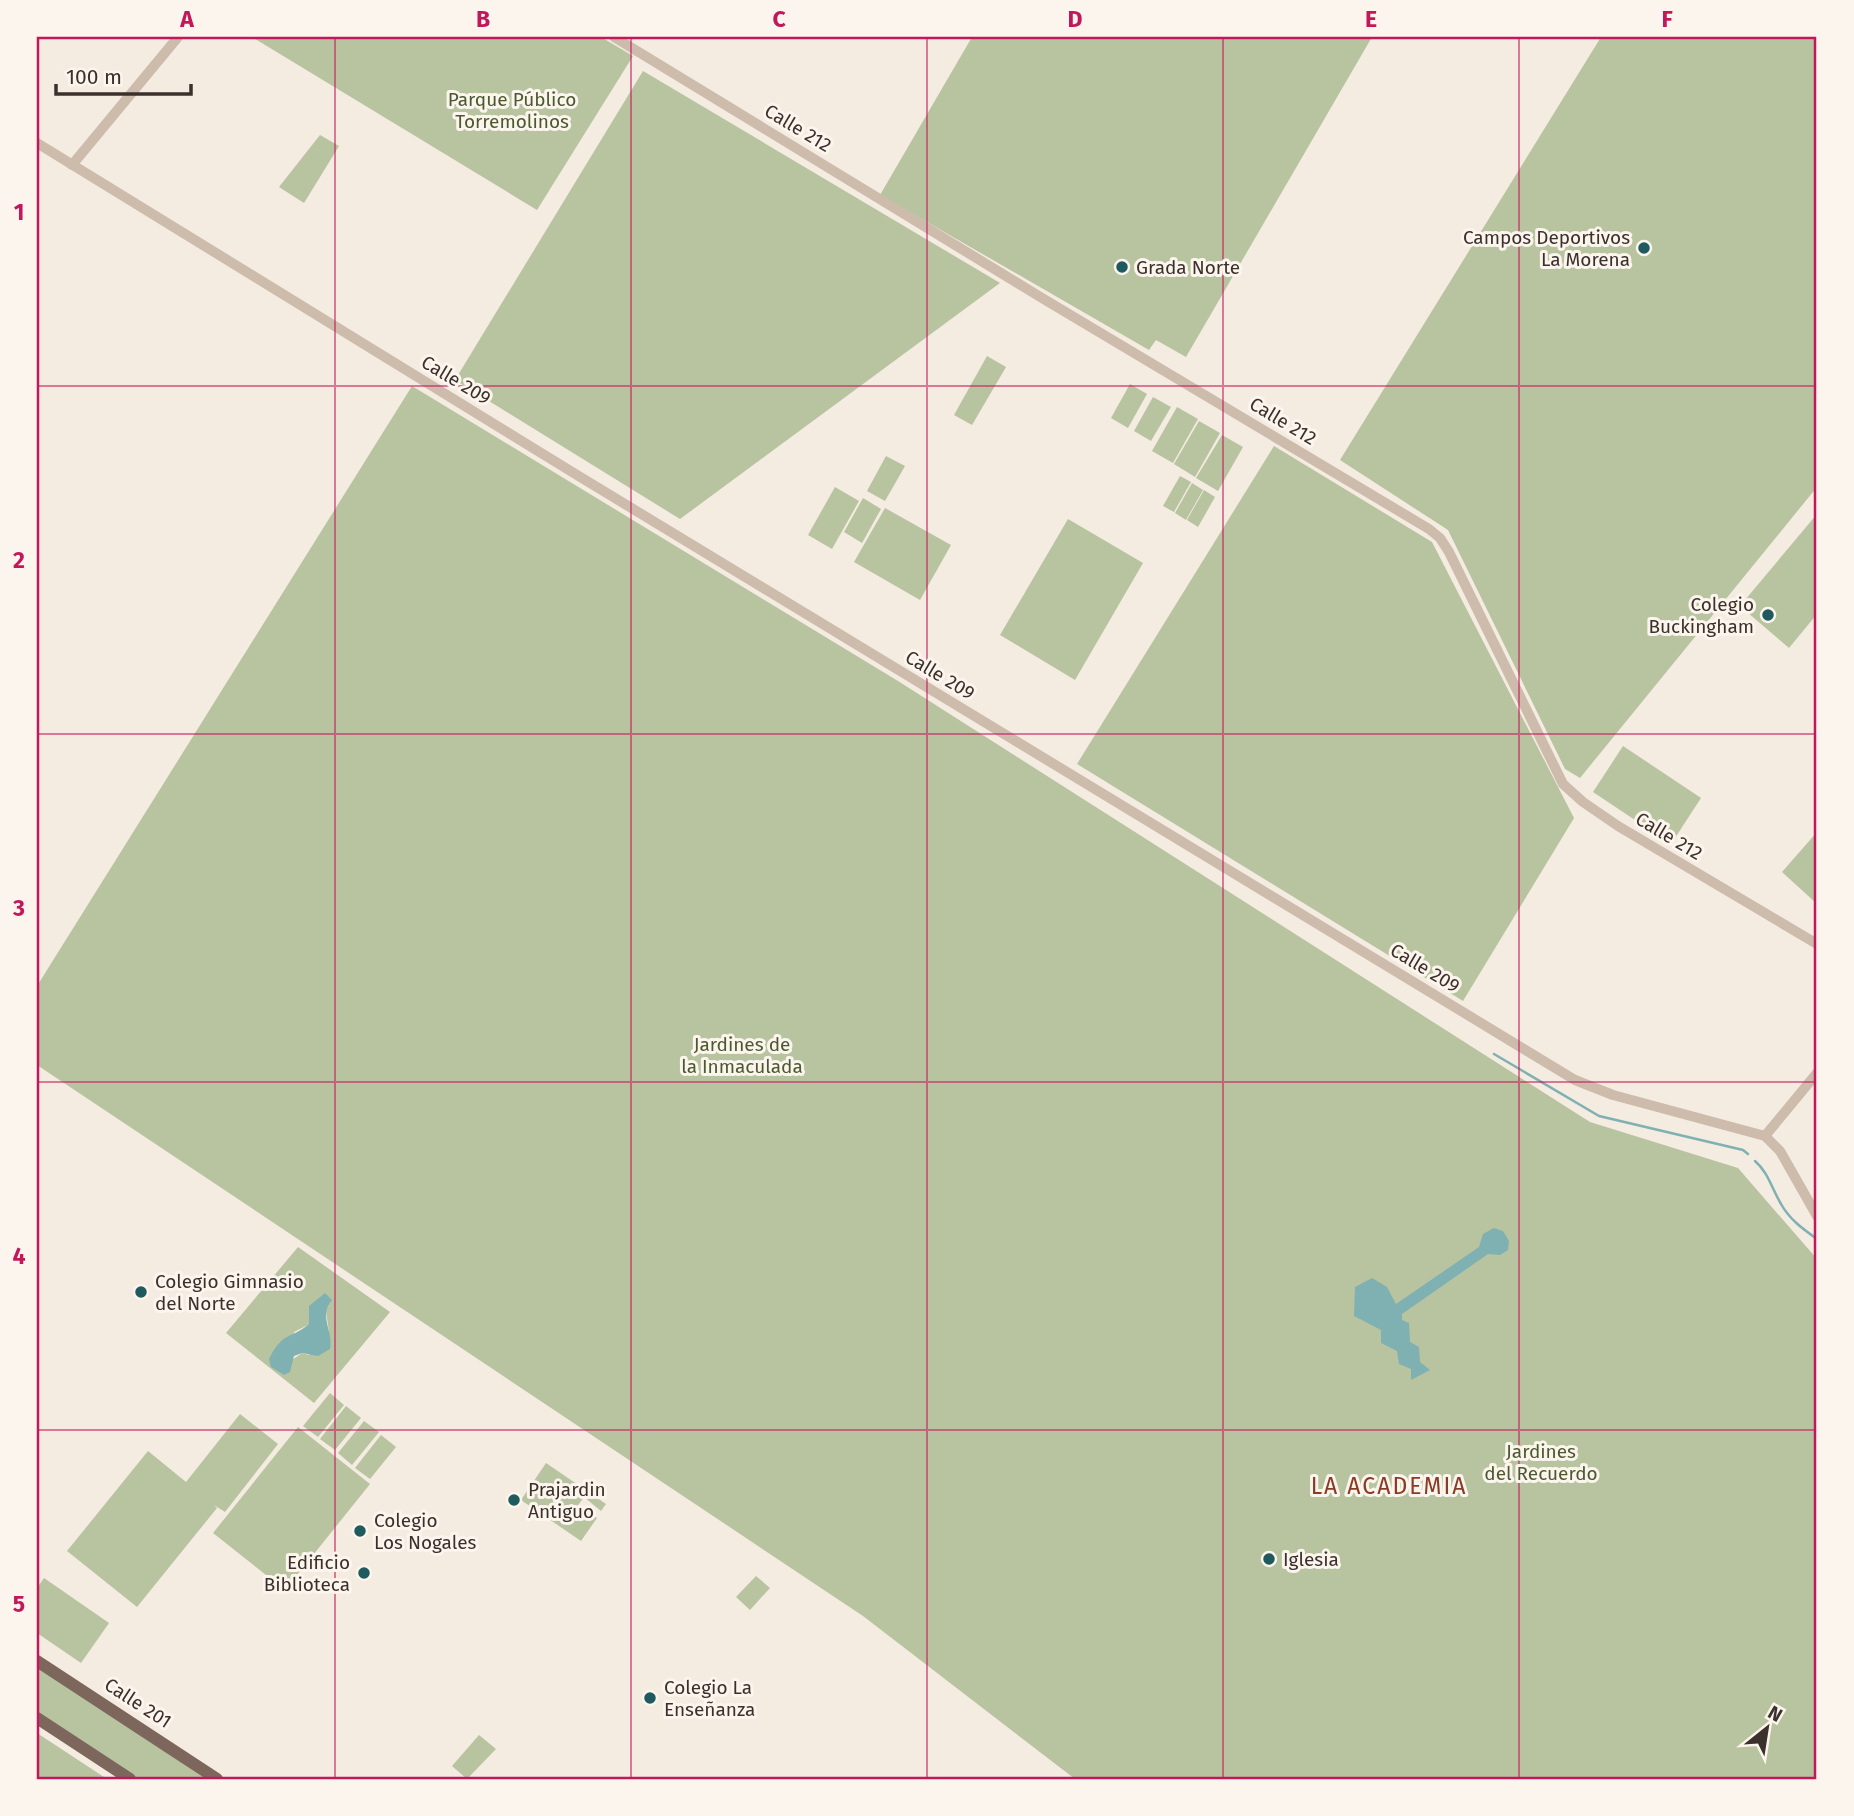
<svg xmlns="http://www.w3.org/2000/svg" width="1854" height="1816" font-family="'Fira Sans',sans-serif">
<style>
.green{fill:#b8c4a0;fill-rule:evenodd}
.water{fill:#7fb0b2}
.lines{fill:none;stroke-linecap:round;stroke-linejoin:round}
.stream{stroke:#7fb0b2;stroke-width:2.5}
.minor{stroke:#cdbbac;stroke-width:10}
.major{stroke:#7d675c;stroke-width:12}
.grid{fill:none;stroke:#c2185b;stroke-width:2;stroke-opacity:0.55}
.poi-dot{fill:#1f5a5e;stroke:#fbf5ee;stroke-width:2.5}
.labels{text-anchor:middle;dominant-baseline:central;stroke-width:6;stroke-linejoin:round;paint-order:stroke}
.park-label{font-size:19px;fill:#4a5a2e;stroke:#fbf5ee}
.street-label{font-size:19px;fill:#3b302b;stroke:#fbf5ee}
.poi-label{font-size:19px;fill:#3b302b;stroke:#fbf5ee;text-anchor:start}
.quarter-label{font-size:23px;letter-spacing:2px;fill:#8c3b22;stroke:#fbf5ee}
.neatline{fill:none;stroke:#c2185b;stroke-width:2.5}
.grid-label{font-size:23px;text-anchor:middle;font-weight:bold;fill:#c2185b}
</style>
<rect width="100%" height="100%" fill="#f4ebe1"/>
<g class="green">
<path d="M252 37H601L633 56 537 210Z"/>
<path d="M972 37H1372L1186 357 1156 340 1149 350 880 195Z"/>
<path d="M1601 37H1817V487L1580 778 1565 769 1448 530 1340 460Z"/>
<path d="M643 71 1000 283 680 519 455 380Z"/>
<path d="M320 135 339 146 304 203 279 187Z"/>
<path d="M987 356 1006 367 972 425 954 415Z"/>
<path d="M1130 384 1147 394 1128 428 1111 418Z"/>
<path d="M412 386 898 681 1590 1122 1738 1168 1817 1259V1779H1075L863 1616 37 1065V986Z"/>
<path d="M1153 397 1171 407 1151 441 1134 431Z"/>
<path d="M1177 407 1198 419 1173 463 1152 451Z"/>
<path d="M1199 421 1220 433 1195 477 1174 464Z"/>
<path d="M1222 435 1243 447 1218 491 1196 478Z"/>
<path d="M1274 446 1432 542 1574 818 1463 1001 1077 764Z"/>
<path d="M886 456 905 466 885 501 867 491Z"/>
<path d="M1180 476 1191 482 1174 512 1163 506Z"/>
<path d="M1192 483 1203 490 1186 520 1175 513Z"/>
<path d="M835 487 859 501 832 549 808 535Z"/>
<path d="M1204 490 1215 497 1198 527 1187 520Z"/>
<path d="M863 498 881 509 862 543 844 532Z"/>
<path d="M885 508 951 545 920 600 854 562Z"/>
<path d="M1817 514V614L1789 648 1740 606Z"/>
<path d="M1068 519 1143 563 1075 680 1000 635Z"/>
<path d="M1623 746 1701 798 1671 844 1593 792Z"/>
<path d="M1817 832V904L1782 872Z"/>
<path d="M298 1247 390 1312 314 1403 226 1333ZM331 1300 326 1311 329 1332 309 1355 302 1353 292 1360 294 1332 310 1324V1306Z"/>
<path d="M330 1393 344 1405 318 1437 303 1426Z"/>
<path d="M346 1406 361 1418 335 1450 320 1439Z"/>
<path d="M240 1414 278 1444 225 1512 214 1505 217 1508 137 1607 67 1551 148 1451 186 1482Z"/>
<path d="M364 1421 379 1432 352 1465 338 1453Z"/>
<path d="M298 1427 370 1484 285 1590 213 1533Z"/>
<path d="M381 1435 396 1447 370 1479 355 1468Z"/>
<path d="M546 1463 606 1504 601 1511 584 1497 576 1508 587 1516 589 1513 597 1518 581 1541 521 1500Z"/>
<path d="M756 1576 770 1588 750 1610 736 1597Z"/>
<path d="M44 1578 109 1623 81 1663 37 1633V1588Z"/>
<path d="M37 1666 206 1779H135L37 1715Z"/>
<path d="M37 1733 107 1779H37Z"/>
<path d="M479 1735 496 1749 467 1779 452 1766Z"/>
</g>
<g class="water">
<path d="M1494 1228 1503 1231 1509 1241 1508 1250 1500 1255 1488 1254 1402 1314V1320L1409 1323 1410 1342 1419 1347 1420 1362 1430 1370 1411 1380V1369L1399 1364 1397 1351 1381 1343V1330L1354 1316 1355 1287 1372 1278 1387 1287 1396 1304 1479 1247 1483 1234Z"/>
<path d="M325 1293 332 1300C318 1317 334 1331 330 1349L318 1356 302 1353 294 1356 290 1372 284 1375 271 1367 269 1359C283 1331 290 1340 309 1324V1306Z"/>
</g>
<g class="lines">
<g class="stream">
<path d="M1494 1054 1599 1116 1743 1150 1748 1154"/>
<path d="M1755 1161C1768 1172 1772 1189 1781 1204 1790 1220 1803 1229 1817 1239"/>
</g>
<g class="minor">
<path d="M614 37 1042 298 1429 529 1440 538 1449 552 1563 784 1583 802 1618 826 1817 944"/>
<path d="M37 143 577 475 1575 1080 1613 1095 1765 1136 1780 1151 1817 1216"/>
<path d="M72 165 178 37"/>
<path d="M1765 1136 1817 1073"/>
</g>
<g class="major">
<path d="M37 1661 217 1779"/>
<path d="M37 1718 130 1779"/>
</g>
</g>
<path class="grid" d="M335 37V1779M631 37V1779M927 37V1779M1223 37V1779M1519 37V1779M37 386H1817M37 734H1817M37 1082H1817M37 1430H1817"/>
<g class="poi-dot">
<circle cx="1644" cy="248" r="7"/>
<circle cx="1122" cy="267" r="7"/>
<circle cx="1768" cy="615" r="7"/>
<circle cx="141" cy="1292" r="7"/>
<circle cx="514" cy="1500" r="7"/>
<circle cx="360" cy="1531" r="7"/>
<circle cx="1269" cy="1559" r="7"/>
<circle cx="364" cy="1573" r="7"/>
<circle cx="650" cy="1698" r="7"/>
</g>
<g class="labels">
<g class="park-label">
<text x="512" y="99">Parque Público<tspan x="512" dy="22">Torremolinos</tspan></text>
<text x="742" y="1044">Jardines de<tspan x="742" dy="22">la Inmaculada</tspan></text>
<text x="1541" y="1451">Jardines<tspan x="1541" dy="22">del Recuerdo</tspan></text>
</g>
<g class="street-label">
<text transform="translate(798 128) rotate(31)">Calle 212</text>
<text transform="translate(456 380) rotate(31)">Calle 209</text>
<text transform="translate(1283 421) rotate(31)">Calle 212</text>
<text transform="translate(940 675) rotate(31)">Calle 209</text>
<text transform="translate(1669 836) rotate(31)">Calle 212</text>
<text transform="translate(1425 968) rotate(31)">Calle 209</text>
<text transform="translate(138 1703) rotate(33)">Calle 201</text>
</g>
<g class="poi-label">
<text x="1630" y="237" text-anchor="end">Campos Deportivos<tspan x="1630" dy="22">La Morena</tspan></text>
<text x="1136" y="267">Grada Norte</text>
<text x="1754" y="604" text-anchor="end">Colegio<tspan x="1754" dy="22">Buckingham</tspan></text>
<text x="155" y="1281">Colegio Gimnasio<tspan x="155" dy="22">del Norte</tspan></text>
<text x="528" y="1489">Prajardin<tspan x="528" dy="22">Antiguo</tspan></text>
<text x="374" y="1520">Colegio<tspan x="374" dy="22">Los Nogales</tspan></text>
<text x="1283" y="1559">Iglesia</text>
<text x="350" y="1562" text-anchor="end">Edificio<tspan x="350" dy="22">Biblioteca</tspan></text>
<text x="664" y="1687">Colegio La<tspan x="664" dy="22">Enseñanza</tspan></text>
</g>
<g class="quarter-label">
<text x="1389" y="1486">LA ACADEMIA</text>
</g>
</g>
<rect width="1854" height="1816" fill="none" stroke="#fbf5ee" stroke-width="77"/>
<g transform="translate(1767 1728) rotate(30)" stroke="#fbf5ee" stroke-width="5" paint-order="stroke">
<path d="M0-5L12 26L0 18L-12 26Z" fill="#3b302b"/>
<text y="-10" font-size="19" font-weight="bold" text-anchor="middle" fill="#3b302b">N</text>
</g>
<path d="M56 84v10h135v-10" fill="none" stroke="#3b302b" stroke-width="3.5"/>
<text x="66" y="84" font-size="21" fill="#3b302b" stroke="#fbf5ee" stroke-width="5" paint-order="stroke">100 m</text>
<rect x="38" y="38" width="1777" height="1740" class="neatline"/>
<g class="grid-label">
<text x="187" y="27">A</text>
<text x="483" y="27">B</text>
<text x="779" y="27">C</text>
<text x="1075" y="27">D</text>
<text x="1371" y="27">E</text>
<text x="1667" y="27">F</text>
<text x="19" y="220">1</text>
<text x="19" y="568">2</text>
<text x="19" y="916">3</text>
<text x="19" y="1264">4</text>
<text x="19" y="1612">5</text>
</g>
</svg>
